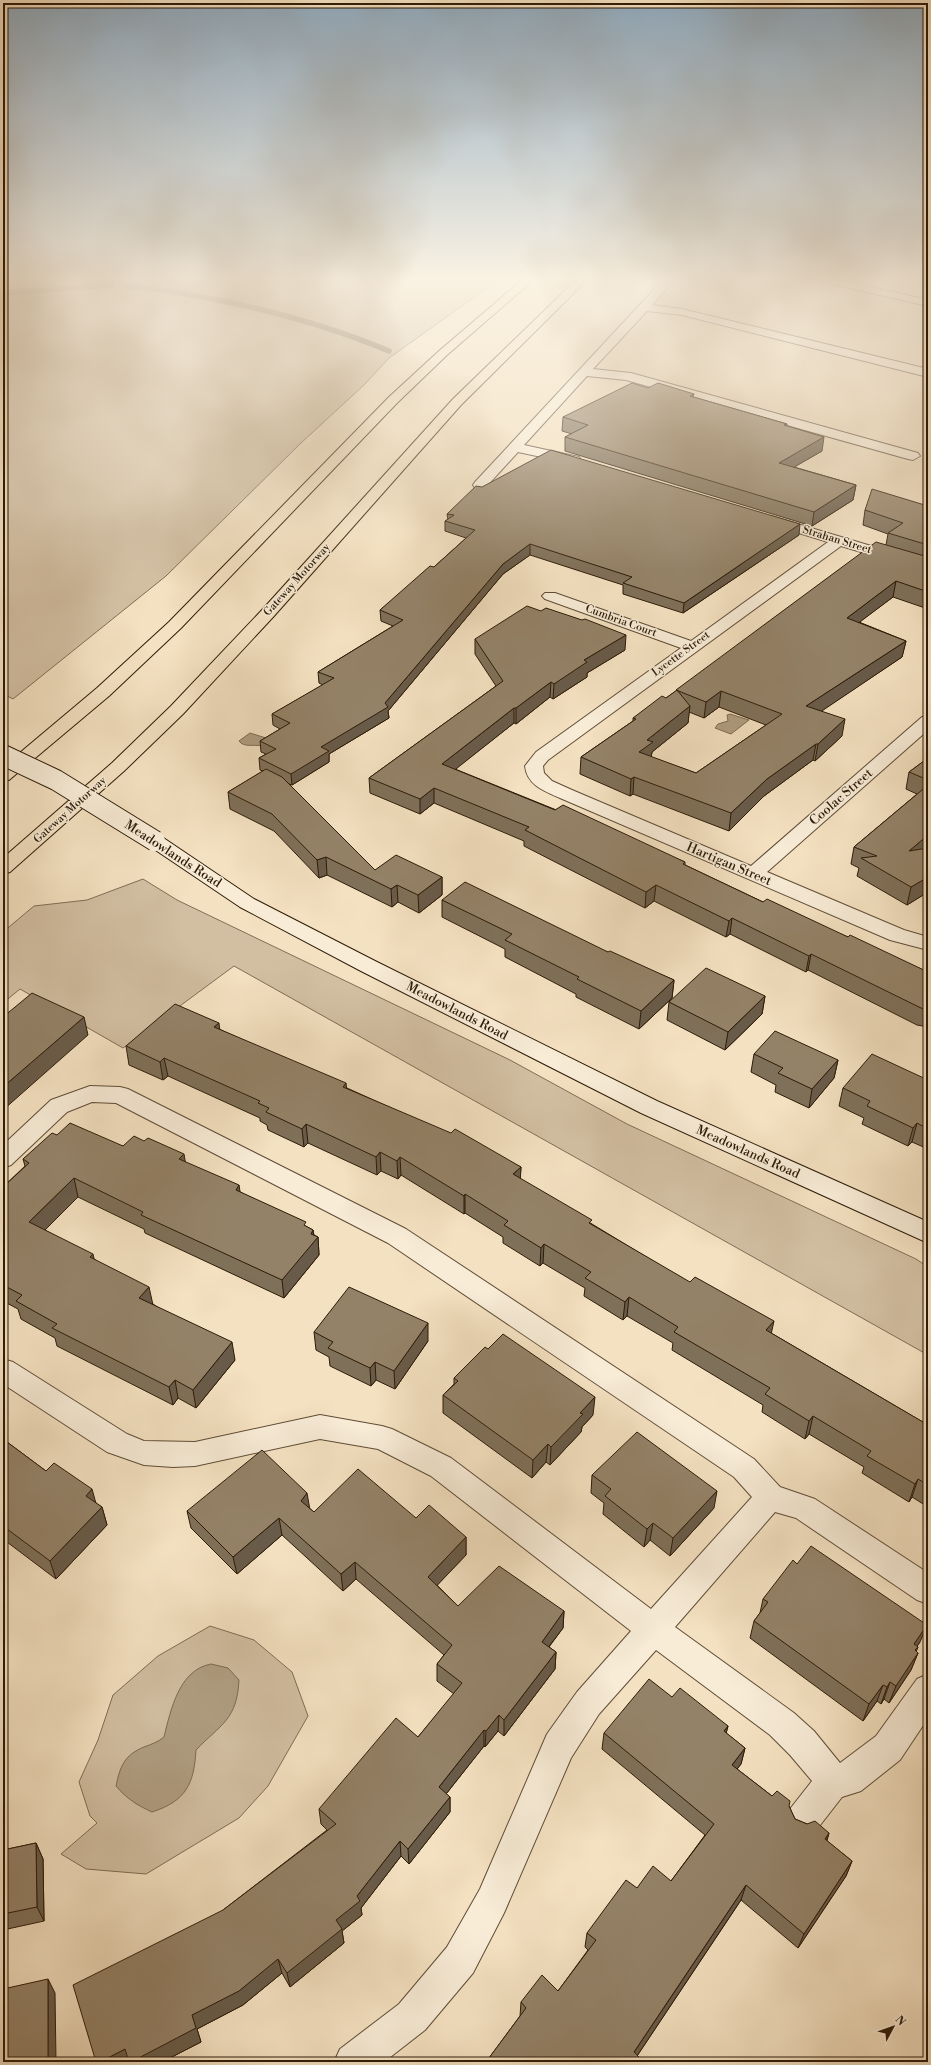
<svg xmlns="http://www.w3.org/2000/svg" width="931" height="2065" font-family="'Libre Bodoni',serif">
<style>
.green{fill:#d2bfa2;stroke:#806d55}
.water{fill:#b09e82;stroke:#7c6a51}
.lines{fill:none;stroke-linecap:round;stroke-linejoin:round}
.stream{stroke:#7c6a51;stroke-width:5.5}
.minor-casing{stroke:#5f4c36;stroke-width:2}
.secondary-casing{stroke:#2d1b08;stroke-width:2}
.motorway-casing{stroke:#2d1b08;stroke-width:2}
.minor{fill:#f8ecd7;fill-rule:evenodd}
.secondary{fill:#f8ecd7;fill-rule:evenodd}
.motorway{fill:#f4e1c1;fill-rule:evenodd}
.secondary-bridge-casing{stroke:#2d1b08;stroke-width:22;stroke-linecap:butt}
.secondary-bridge{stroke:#f8ecd7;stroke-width:20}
.wall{fill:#7f7059;stroke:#2d1b08;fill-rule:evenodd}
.shaded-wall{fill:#685b49;stroke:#2d1b08}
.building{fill:#948268;stroke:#2d1b08}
.labels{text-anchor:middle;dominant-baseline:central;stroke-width:3;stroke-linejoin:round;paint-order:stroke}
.far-street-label{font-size:11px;fill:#2d1b08;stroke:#f8ecd7}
.street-label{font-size:13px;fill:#2d1b08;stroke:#f8ecd7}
</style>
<rect width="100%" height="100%" fill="#f4e1c1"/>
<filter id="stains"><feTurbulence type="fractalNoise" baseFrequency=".005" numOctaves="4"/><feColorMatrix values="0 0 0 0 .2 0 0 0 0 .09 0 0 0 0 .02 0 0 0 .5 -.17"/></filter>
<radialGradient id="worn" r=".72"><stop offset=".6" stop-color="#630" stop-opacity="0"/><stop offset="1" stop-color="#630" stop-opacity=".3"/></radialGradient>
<g class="green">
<path d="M3 281H497L389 358 365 384 300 444 166 576 13 699 3 694Z"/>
<path d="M143 879 177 900 510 1060 627 1124 916 1259 928 1267V1355L234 966 123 1048 20 989 3 1003V932L34 906 87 900Z"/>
<path d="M210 1626 254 1640 292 1672 308 1716 268 1786 239 1818 146 1874 86 1869 61 1854 97 1823 90 1816 79 1782 98 1740 113 1695 158 1656Z"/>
</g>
<g class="water">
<path d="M730 714 749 720 731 734 715 728 718 724 728 721 727 715Z"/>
<path d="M250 733 266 738 262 746C254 744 244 748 239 741Z"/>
<path d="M211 1664 228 1668 239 1680C237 1720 221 1724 196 1750 194 1784 186 1801 152 1812 137 1805 127 1799 116 1786 120 1767 124 1755 144 1747 152 1744 158 1742 164 1737 171 1709 179 1670 211 1664Z"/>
</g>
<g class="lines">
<g class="stream">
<path d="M125 286C155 288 184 293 213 299 274 311 332 327 389 351"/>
<path d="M3 293 112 285"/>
</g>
<defs>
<g id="minor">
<path d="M662 281H673L652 305 682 309 928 369V377L682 315 647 311 593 369 631 373 918 453 920 456 913 460 908 459 626 380 587 376 524 445 579 457 581 460 579 463 574 464 518 452 485 488H475L473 485 475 482Z"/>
<path d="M826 281H844L928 300V306L827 283Z"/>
<path d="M771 516 928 563V572L841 546 548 760 543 766 544 773 552 781 572 790 751 866 922 717 928 716V730L767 872 904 930 928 937V950L890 940 560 798C544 791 527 785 525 766L536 752 681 648 545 599 542 596 545 593H555L691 641 828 542 766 523 764 520 766 517Z"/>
<path d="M90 1086 120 1087 128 1089 406 1229 754 1459 780 1487 815 1499 928 1573V1604L917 1600 796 1518 775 1512 675 1627 794 1713 814 1731 840 1763 876 1736 917 1679 928 1674V1718L900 1760 861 1791 842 1797 814 1833 802 1838 790 1833 785 1821 790 1809 812 1781 790 1755 770 1735 656 1650 599 1714 571 1758 504 1913 473 1973 425 2030 384 2062H334L340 2049 399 2004 447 1947 480 1889 547 1734 577 1692 631 1631 431 1476 378 1449 320 1439 195 1466 173 1467 144 1465 107 1452 3 1384V1359L13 1362 127 1434 144 1441 195 1442 320 1415 382 1426 392 1429 451 1458 651 1609 752 1497 734 1477 388 1243 116 1103 92 1102 67 1112 11 1165 3 1168V1145L51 1100Z"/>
</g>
<path id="secondary" d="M155 835 162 837 254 899 375 961 657 1101 928 1222V1243L641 1113 361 971 240 907 148 845 145 841 148 837Z"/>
<g id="motorway">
<path d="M521 281H532L447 355 397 403 181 628 109 696 9 780 3 781V767L97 688 169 622 389 397 439 351Z"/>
<path d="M575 281H586L461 405 274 616 183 714 124 771 10 872 3 874V858L112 763 171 706 262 610 453 399Z"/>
</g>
</defs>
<use href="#minor" class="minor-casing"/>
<use href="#secondary" class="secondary-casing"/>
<use href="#motorway" class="motorway-casing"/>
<use href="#minor" class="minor"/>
<use href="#secondary" class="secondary"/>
<use href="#motorway" class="motorway"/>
<defs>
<path id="secondary-bridge" d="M3 755 56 780 155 841"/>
</defs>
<use href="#secondary-bridge" class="secondary-bridge-casing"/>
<use href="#secondary-bridge" class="secondary-bridge"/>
</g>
<g class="wall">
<path d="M694 394 693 397 787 424V426L822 451 794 467 856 485 853 500 812 526 565 451V437L572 434 562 431 563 417Z"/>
<path d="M928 506V609L893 597 859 622 906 641 902 657 821 711 842 736 815 761 813 760 764 796 729 831 633 794 630 796 580 774 581 757 633 721V718L666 698 886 545 888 534 863 525 865 510ZM719 707 766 725 696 773 651 757 652 752 688 723 689 712 704 718Z"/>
<path d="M447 514 799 535 683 613 623 594V585L530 555 503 574 388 711 389 718 329 754V762L292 785 289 784 375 870 442 877V895L419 913 398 902 392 907 327 875 319 878 274 831 230 809 228 792 263 771 260 770 259 758 266 754 261 752 260 741 280 729 273 725 272 714 323 685 319 683 318 672 393 626 381 621 380 610 434 567 466 538 445 531V521L448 520Z"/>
<path d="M475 639 625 650 587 673V677L553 699 550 697 516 724 514 723 455 769 685 862V865L763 902 848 937 928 972V1027L917 1025 808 970 806 972 730 934 726 937 654 901 645 908 524 846V841L434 803 420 814 370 793 369 778 496 686 475 654Z"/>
<path d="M928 758V892L907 905 857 876 859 868 851 864 854 847 917 794 906 789 909 772Z"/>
<path d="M442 900 608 952 674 980 672 998 639 1029 576 997V994L505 957V949L442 917Z"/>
<path d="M765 996 762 1014 725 1050 667 1020 669 1002Z"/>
<path d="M219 1029 347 1088 521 1167 520 1179 592 1224 771 1333 928 1425V1507L912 1497 909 1502 862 1473 864 1467 809 1434 805 1439 762 1412 763 1405 672 1350 673 1343 627 1316 623 1320 584 1296 585 1288 543 1263 540 1266 503 1243V1237L465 1213 464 1214 401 1175 398 1179 381 1171 377 1175 308 1143 304 1147 268 1130 267 1125 260 1121V1118L168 1076 163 1080 129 1065 126 1046Z"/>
<path d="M754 1054 838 1060 834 1078 809 1108 775 1092 776 1085 751 1072Z"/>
<path d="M928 1080V1149L912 1142 908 1146 862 1124 864 1118 839 1106 843 1088Z"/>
<path d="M57 1135 123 1146 185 1162 240 1192 313 1230 314 1235 318 1237 319 1255 284 1298 145 1233 144 1229 78 1197 45 1230 94 1259 153 1304 235 1360 196 1408 178 1398 173 1405 57 1346 55 1338 21 1319 18 1309 3 1301V1187L25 1166 23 1159Z"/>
<path d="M314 1332 428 1341 395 1389 376 1380 371 1386 330 1366 329 1357 316 1350Z"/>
<path d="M454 1378 593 1415 582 1427 581 1432 550 1465 546 1462 532 1478 443 1413V1395L454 1384Z"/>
<path d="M3 1439 46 1471 102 1507 107 1525 56 1579 3 1539Z"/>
<path d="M592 1475 714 1508 670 1556 650 1540 644 1547 603 1514 604 1503 591 1493Z"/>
<path d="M309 1508 314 1512 416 1518 466 1537V1555L437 1585 458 1606 564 1611 563 1628 549 1647 556 1652 555 1669 504 1736 498 1731 485 1747 484 1746 446 1794 450 1797V1812L409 1864 401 1856 361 1908 362 1915 342 1931 344 1943 290 1987 282 1973 243 2005 197 2029 201 2042 162 2062 223 1910 327 1830 321 1824 319 1809 418 1737 454 1694 437 1681V1664L444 1655 356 1579 343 1591 282 1535 237 1574 191 1528 187 1511Z"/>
<path d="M797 1564 920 1642 917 1646 918 1647 916 1651 918 1653 911 1670 889 1703 884 1699 881 1704 877 1701 863 1721 750 1638 754 1621 760 1613 763 1599Z"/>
<path d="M672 1697 728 1726 726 1733 745 1748 741 1764 737 1769 772 1796 789 1806 795 1819 829 1833 827 1841 852 1861 846 1876 798 1948 741 1900 637 2056 643 2061 642 2062H484L489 2058 520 2016 521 2002 558 1991 588 1950 585 1947 587 1933 637 1888 671 1881 705 1835 602 1749 604 1733Z"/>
<path d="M36 1843 43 1859 44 1921 3 1930V1850Z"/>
</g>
<g class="shaded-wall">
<path d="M824 437 822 451 777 477 779 463Z"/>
<path d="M856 485 853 500 812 526 814 512Z"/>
<path d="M800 524 799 535 683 613 684 603Z"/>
<path d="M530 544V555L503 574 388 711 389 718 329 754V762L292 785 291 774 321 747 385 703 503 564Z"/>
<path d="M896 581 893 597 844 634 847 618Z"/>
<path d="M626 635 625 650 587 673V677L553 699 554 684 584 660Z"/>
<path d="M906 641 902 657 804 723 806 706Z"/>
<path d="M551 682 550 697 516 724V708Z"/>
<path d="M721 691 719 707 704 718 706 702Z"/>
<path d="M690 706 688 723 652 752 651 759 639 752 647 740Z"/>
<path d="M514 708V723L442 780V764Z"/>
<path d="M845 719 842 736 815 761 818 744Z"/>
<path d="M816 744 813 760 764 796 729 831 731 813 767 779Z"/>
<path d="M634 777 633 794 630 796 631 779Z"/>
<path d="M434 788V803L420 814V799Z"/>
<path d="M928 835V849L909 851Z"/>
<path d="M326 857 327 875 319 878 317 860Z"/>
<path d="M442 877V895L419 913 418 895Z"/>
<path d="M928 877V892L907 905 911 887Z"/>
<path d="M397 885 398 902 392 907 391 889Z"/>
<path d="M656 885 654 901 645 908 646 892Z"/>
<path d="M732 918 730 934 726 937 729 921Z"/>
<path d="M811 954 808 970 806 972 809 956Z"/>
<path d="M674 980 672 998 639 1029 641 1011Z"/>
<path d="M765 996 762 1014 725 1050 728 1032Z"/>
<path d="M84 1017 88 1035 3 1110V1087Z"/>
<path d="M219 1023 221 1041 214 1027Z"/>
<path d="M164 1058 168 1076 163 1080 160 1062Z"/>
<path d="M838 1060 834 1078 809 1108 812 1089Z"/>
<path d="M346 1083 348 1101 343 1087Z"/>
<path d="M917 1123 912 1142 908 1146 913 1128Z"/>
<path d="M306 1124 308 1143 304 1147 302 1129Z"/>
<path d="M380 1152 381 1171 377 1175 376 1157Z"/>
<path d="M184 1154 187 1172 179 1159Z"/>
<path d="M400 1157 401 1175 398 1179 397 1161Z"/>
<path d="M521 1167 520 1185 513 1174Z"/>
<path d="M74 1178 78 1197 34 1241 29 1222Z"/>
<path d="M239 1185 242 1204 236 1190Z"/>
<path d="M465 1194V1213L464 1214V1196Z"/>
<path d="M313 1230 314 1241 318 1237 319 1255 284 1298 282 1280 311 1234Z"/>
<path d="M544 1244 543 1263 540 1266 541 1248Z"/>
<path d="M93 1254 97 1272 90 1257Z"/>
<path d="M149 1287 153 1305 139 1298Z"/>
<path d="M629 1297 627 1316 623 1320 625 1302Z"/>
<path d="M774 1321 770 1339 766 1330Z"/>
<path d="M428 1323V1341L395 1389 394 1371Z"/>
<path d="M232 1342 235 1360 196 1408 193 1390Z"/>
<path d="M375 1362 376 1380 371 1386 370 1368Z"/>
<path d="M175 1380 178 1398 173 1405 169 1387Z"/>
<path d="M595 1397 593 1415 582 1427 581 1432 550 1465 551 1447 580 1413Z"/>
<path d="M813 1416 809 1434 805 1439 809 1421Z"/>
<path d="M548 1444 546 1462 532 1478 533 1460Z"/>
<path d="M918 1479 912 1497 909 1502 915 1484Z"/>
<path d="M92 1489 97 1507 86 1496Z"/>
<path d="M717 1491 714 1508 670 1556 673 1538Z"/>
<path d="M307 1493 310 1510 301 1501Z"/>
<path d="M102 1507 107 1525 56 1579 50 1561Z"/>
<path d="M279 1518 282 1535 237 1574 233 1557Z"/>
<path d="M653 1523 650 1540 644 1547 647 1529Z"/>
<path d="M466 1537V1555L429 1594 428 1577Z"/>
<path d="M355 1562 356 1579 343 1591 341 1574Z"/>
<path d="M564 1611 563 1628 540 1658 542 1642Z"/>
<path d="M927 1625 920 1642 907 1661 914 1644Z"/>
<path d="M918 1647 912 1662 918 1653 911 1670 889 1703 896 1686 915 1650Z"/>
<path d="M556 1652 555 1669 504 1736V1720Z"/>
<path d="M890 1682 884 1699 881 1704 887 1687Z"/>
<path d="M883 1685 877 1701 863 1721 869 1704Z"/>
<path d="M499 1715 498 1731 485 1747 486 1731Z"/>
<path d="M728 1726 724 1742V1731Z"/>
<path d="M484 1730V1746L439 1803V1787Z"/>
<path d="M745 1748 741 1764 728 1781 732 1765Z"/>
<path d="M450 1797V1812L409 1864 408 1849Z"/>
<path d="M829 1833 824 1848 825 1839Z"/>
<path d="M400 1841 401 1856 361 1908 362 1915 342 1931 344 1943 290 1987 287 1973 357 1896Z"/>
<path d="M36 1843 43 1859 44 1921 37 1907Z"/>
<path d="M852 1861 846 1876 798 1948 804 1934Z"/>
<path d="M746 1885 741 1900 633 2062 634 2052Z"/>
<path d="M278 1959 282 1973 243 2005 197 2029 201 2042 162 2062H131L192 2015Z"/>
<path d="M48 1979 55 1993 56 2062H48Z"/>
<path d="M125 2049 131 2062H100Z"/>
</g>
<g class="building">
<path d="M632 383 648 388 658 383 694 394 690 396 787 424 784 425 824 437 779 463 856 485 814 512 565 437 588 425 563 417Z"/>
<path d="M551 450 800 524 684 603 623 583 632 577 530 544 503 564 385 703 388 707 321 747 329 751 291 774 259 758 276 749 260 741 290 723 272 714 334 678 318 672 403 620 380 610 430 566 434 567 475 530 445 521 454 515 447 514 476 486 482 487Z"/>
<path d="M872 489 928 506V545L888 533 903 523 865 510Z"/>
<path d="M876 542 928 557V592L896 581 847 618 906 641 806 706 845 719 818 744H816L767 779 731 813 634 777 631 779 581 757 636 719 633 718 662 696 666 698 677 690 690 706 647 740 653 742 639 752 696 773 782 714 721 691 706 702 676 690Z"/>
<path d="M527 606 541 611 546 608 582 620 585 619 626 635 584 660 587 662 554 684 551 682 516 708H514L442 764 555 810 563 805 685 862 683 864 763 902 767 899 848 937 850 935 928 972V1010L921 1008 811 954 809 956 732 918 729 921 656 885 646 892 525 830 529 827 434 788 420 799 369 778 503 681 475 639Z"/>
<path d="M928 758V780L909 772Z"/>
<path d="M266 769 282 777 375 870 396 855 442 877 418 895 397 885 391 889 326 857 317 860 272 814 228 792Z"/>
<path d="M928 785V835L909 851 928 848V877L911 887 861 858 877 856 854 847Z"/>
<path d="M465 882 608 952 610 951 674 980 641 1011 577 979 579 977 505 940 512 934 442 900Z"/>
<path d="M706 968 765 996 728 1032 669 1002Z"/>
<path d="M32 993 84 1017 3 1087V1017Z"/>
<path d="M175 1004 219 1023 214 1027 346 1083 343 1087 451 1133 455 1129 521 1167 513 1174 592 1220 589 1223 690 1282 695 1277 774 1321 766 1330 928 1425V1485L918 1479 915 1484 867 1456 871 1451 813 1416 809 1421 765 1394 770 1388 674 1332 678 1327 629 1297 625 1302 585 1278 591 1272 544 1244 541 1248 504 1225 508 1221 465 1194 464 1196 400 1157 397 1161 380 1152 376 1157 306 1124 302 1129 266 1112 269 1108 258 1103 260 1101 164 1058 160 1062 126 1046Z"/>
<path d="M775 1031 838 1060 812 1089 778 1073 783 1068 754 1054Z"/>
<path d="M872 1054 928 1080V1129L917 1123 913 1128 867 1106 870 1101 843 1088Z"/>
<path d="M70 1123 123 1146 134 1136 144 1141 148 1138 184 1154 179 1159 239 1185 236 1190 306 1222 304 1225 313 1230 311 1234 318 1237 282 1280 141 1215 143 1212 74 1178 29 1222 93 1254 90 1257 149 1287 139 1298 232 1342 193 1390 175 1380 169 1387 52 1328 57 1324 16 1301 22 1295 3 1285V1187L29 1163 23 1159 52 1133 57 1135Z"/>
<path d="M349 1287 428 1323 394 1371 375 1362 370 1368 328 1348 333 1342 314 1332Z"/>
<path d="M503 1334 595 1397 580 1413 583 1414 551 1447 548 1444 533 1460 443 1395 458 1381 454 1378 485 1347 488 1349Z"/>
<path d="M637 1432 717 1491 673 1538 653 1523 647 1529 605 1496 611 1489 592 1475Z"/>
<path d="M3 1439 46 1471 54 1463 92 1489 86 1496 102 1507 50 1561 3 1526Z"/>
<path d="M262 1450 307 1493 301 1501 314 1512 358 1469 416 1518 429 1505 466 1537 428 1577 458 1606 499 1566 564 1611 542 1642 556 1652 504 1720 499 1715 486 1731 484 1730 439 1787 450 1797 408 1849 400 1841 357 1896 360 1901 336 1920 342 1929 287 1973 278 1959 239 1991 192 2015 196 2028 131 2062H129L125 2049 100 2062H96L73 1985 223 1910 336 1824 319 1809 396 1718 418 1737 462 1683 437 1664 452 1645 355 1562 341 1574 279 1518 233 1557 187 1511Z"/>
<path d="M811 1546 927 1625 914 1644 918 1647 915 1650 918 1653 896 1686 890 1682 887 1687 883 1685 869 1704 754 1621 768 1602 763 1599 793 1560 797 1564Z"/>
<path d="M649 1679 672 1697 680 1688 728 1726 724 1731 745 1748 732 1765 772 1796 777 1791 790 1801 789 1806 795 1819 807 1824 815 1821 829 1833 825 1839 852 1861 804 1934 746 1885 634 2052 643 2061 642 2062H484L489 2058 526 2008 521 2002 542 1975 558 1991 596 1940 587 1933 626 1880 637 1888 653 1866 671 1881 714 1824 604 1733Z"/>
<path d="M36 1843 37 1907 3 1914V1850Z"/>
<path d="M48 1979V2062H3V1989Z"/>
</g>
<linearGradient id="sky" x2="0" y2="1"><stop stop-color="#91abbf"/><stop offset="0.49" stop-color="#faf2e3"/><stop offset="1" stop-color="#faf2e3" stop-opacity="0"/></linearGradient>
<rect width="931" height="570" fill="url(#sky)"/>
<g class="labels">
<g class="far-street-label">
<text transform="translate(837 540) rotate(17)">Strahan Street</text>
<text transform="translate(297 580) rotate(-48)">Gateway Motorway</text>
<text transform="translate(621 621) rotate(20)">Cumbria Court</text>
<text transform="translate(681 654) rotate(-36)">Lycette Street</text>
<text transform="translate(70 810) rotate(-42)">Gateway Motorway</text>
</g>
<g class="street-label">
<text transform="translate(841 797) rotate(-41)">Coolac Street</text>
<text transform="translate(173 854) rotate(33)">Meadowlands Road</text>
<text transform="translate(729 864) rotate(23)">Hartigan Street</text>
<text transform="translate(457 1011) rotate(27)">Meadowlands Road</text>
<text transform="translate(748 1152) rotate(24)">Meadowlands Road</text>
</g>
</g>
<rect width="931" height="2065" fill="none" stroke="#f4e1c1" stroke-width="16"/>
<rect x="4" y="4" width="923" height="2057" fill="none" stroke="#2d1b08" stroke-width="2"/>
<rect x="8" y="8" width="915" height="2049" fill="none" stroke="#2d1b08"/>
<g transform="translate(893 2027) rotate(49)" stroke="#f8ecd7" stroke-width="3" paint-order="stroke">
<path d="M0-3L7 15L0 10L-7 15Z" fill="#2d1b08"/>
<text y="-6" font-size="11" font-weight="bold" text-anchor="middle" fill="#2d1b08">N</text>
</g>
<rect width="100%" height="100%" filter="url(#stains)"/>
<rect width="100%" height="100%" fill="url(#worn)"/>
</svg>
